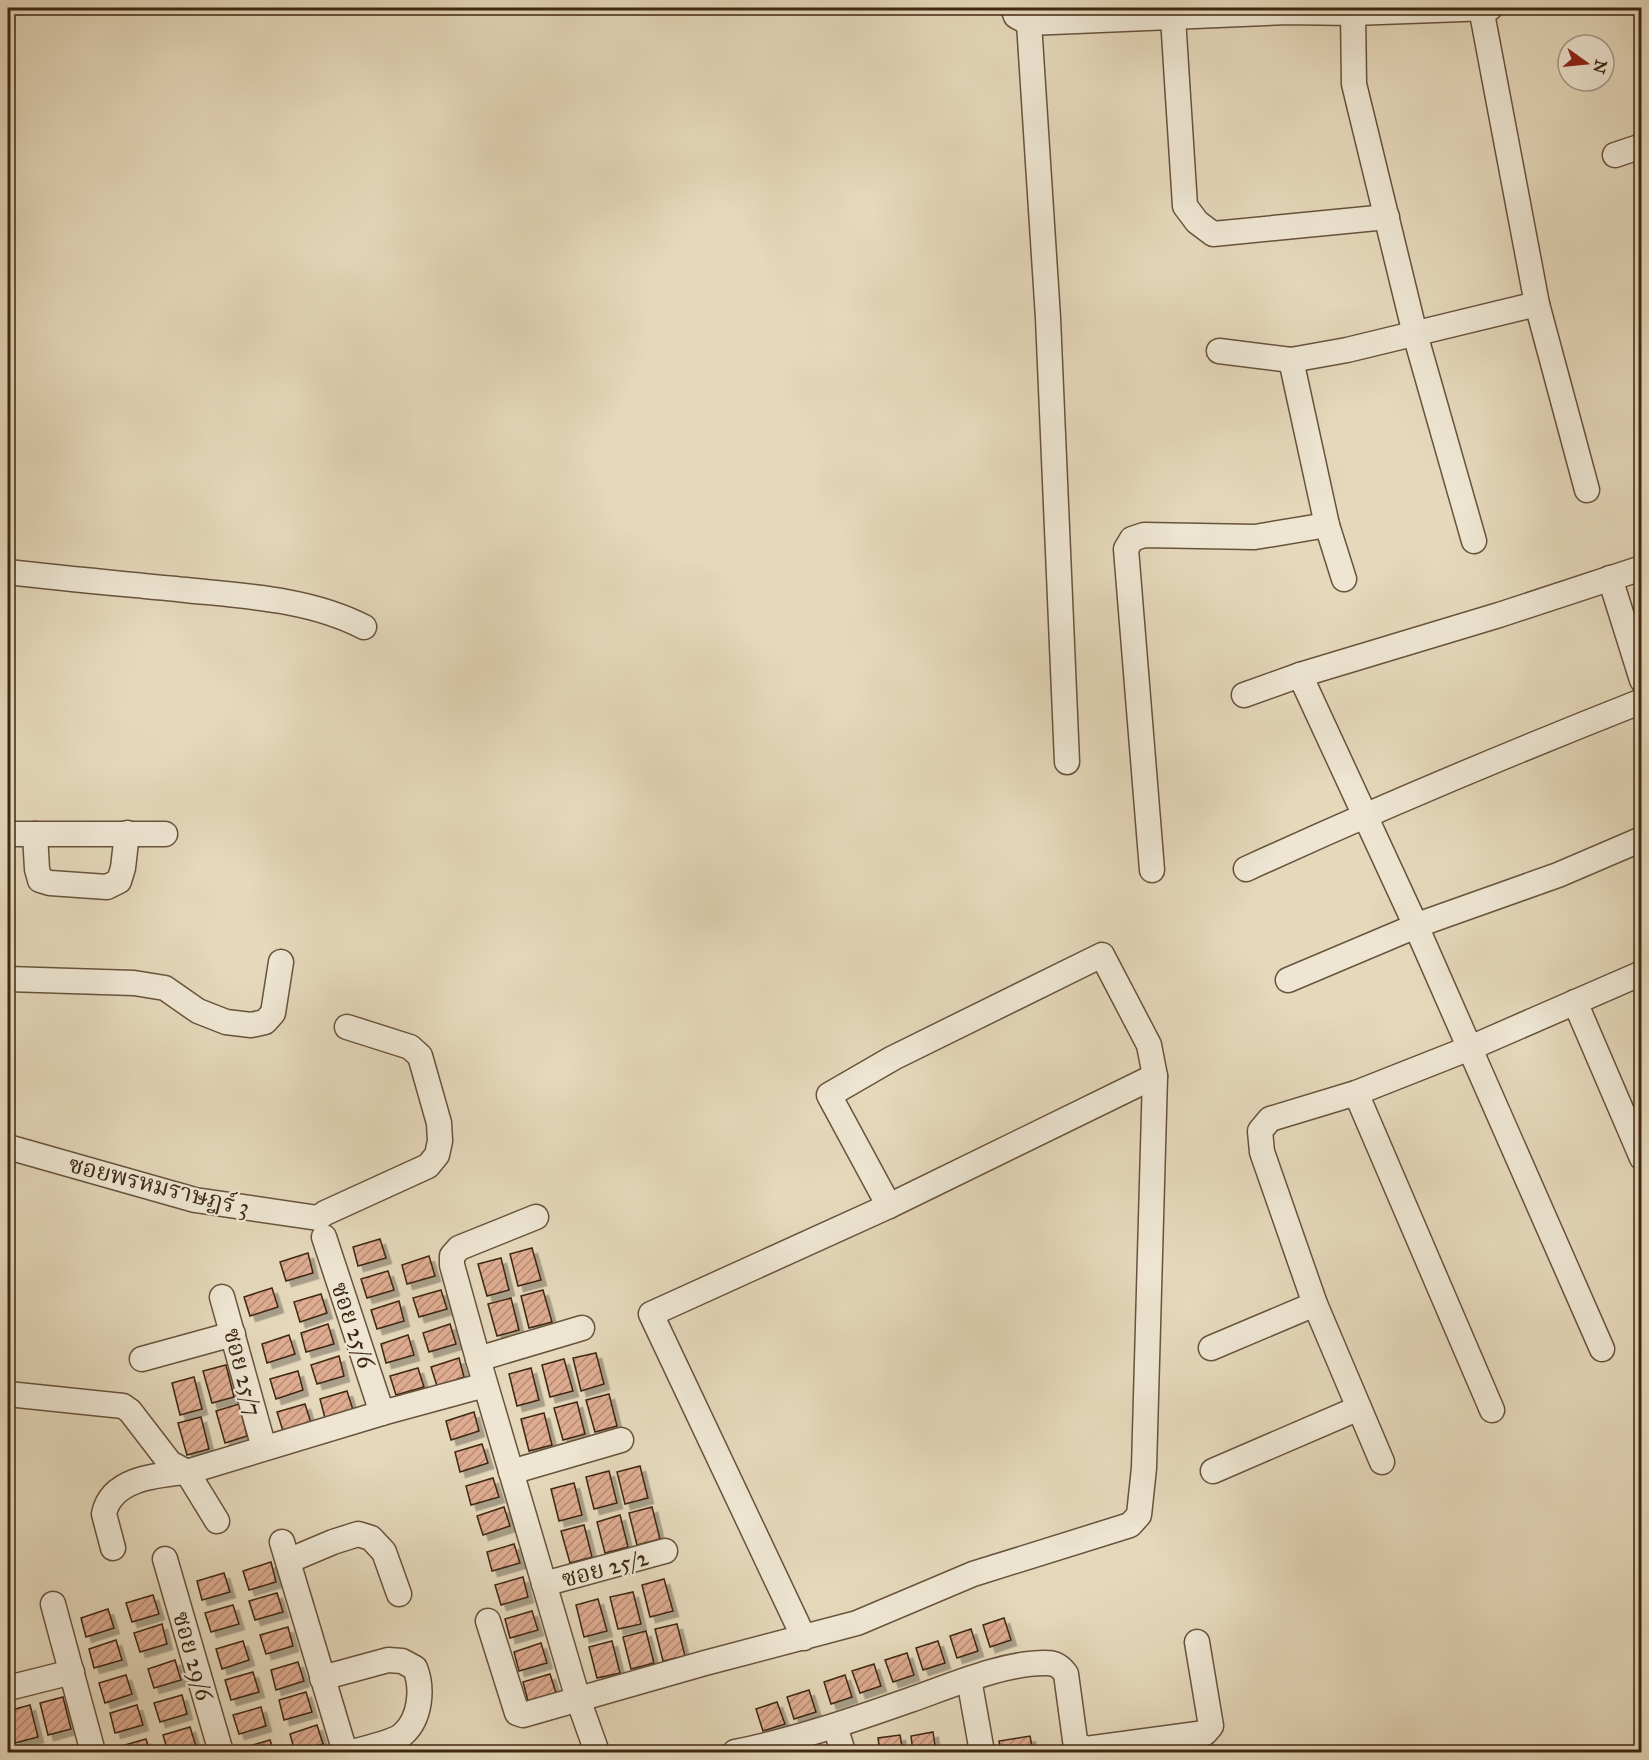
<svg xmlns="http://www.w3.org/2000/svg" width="1649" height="1760" font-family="'IM FELL Great Primer','Noto Serif Thai',serif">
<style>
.building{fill:url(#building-hatch);stroke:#3e2712;stroke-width:1.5;filter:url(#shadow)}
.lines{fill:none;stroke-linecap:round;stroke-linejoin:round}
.minor-casing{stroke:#68533c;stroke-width:27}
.minor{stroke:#eee6d3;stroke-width:24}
.labels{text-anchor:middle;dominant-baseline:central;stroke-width:4.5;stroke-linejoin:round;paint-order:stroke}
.street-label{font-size:24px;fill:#3e2712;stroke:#eee6d3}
</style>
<defs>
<pattern id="building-hatch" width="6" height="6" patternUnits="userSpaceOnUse" patternTransform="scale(1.5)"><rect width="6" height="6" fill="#dfac91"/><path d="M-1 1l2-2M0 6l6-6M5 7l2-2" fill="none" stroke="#b68c75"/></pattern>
<filter id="shadow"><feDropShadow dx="5.5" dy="5.5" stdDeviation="0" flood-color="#0004"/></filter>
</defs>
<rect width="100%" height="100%" fill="#e5d8bb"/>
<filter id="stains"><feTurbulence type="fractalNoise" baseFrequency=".00333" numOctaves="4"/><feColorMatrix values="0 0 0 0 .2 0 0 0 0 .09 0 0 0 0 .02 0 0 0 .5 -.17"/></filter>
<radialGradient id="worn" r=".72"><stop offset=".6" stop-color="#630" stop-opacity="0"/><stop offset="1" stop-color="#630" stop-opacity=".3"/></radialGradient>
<g class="building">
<path d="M380 1239 386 1258 358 1266 353 1247Z"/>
<path d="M532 1248 541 1280 518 1286 510 1254Z"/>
<path d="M308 1253 313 1273 286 1281 280 1262Z"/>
<path d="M429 1256 435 1276 407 1284 402 1265Z"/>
<path d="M501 1258 509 1290 487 1296 478 1264Z"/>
<path d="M388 1271 394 1290 367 1298 361 1279Z"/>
<path d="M272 1288 278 1307 250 1316 244 1297Z"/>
<path d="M441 1290 447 1309 419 1317 413 1298Z"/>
<path d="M543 1290 552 1322 529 1328 521 1296Z"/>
<path d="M321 1294 327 1313 300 1322 294 1302Z"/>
<path d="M511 1298 519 1330 497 1336 488 1304Z"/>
<path d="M399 1301 404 1321 377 1329 371 1310Z"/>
<path d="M328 1324 334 1344 306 1352 301 1333Z"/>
<path d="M450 1324 456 1344 429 1352 423 1333Z"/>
<path d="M289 1335 295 1354 267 1363 262 1344Z"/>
<path d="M408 1335 414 1355 386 1363 381 1344Z"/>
<path d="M596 1353 604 1384 581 1391 573 1358Z"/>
<path d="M339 1356 344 1376 317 1384 311 1365Z"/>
<path d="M459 1358 464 1377 437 1386 431 1367Z"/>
<path d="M564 1359 573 1391 550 1397 542 1365Z"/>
<path d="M226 1365 234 1397 212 1403 203 1371Z"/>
<path d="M418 1368 424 1387 396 1395 390 1376Z"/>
<path d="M531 1368 539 1400 517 1406 509 1374Z"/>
<path d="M298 1371 303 1390 276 1399 270 1379Z"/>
<path d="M194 1377 202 1409 180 1415 172 1383Z"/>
<path d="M347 1391 353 1410 325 1418 320 1399Z"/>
<path d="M609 1394 617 1426 595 1432 586 1400Z"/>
<path d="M577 1402 585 1434 563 1440 554 1408Z"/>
<path d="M239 1404 247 1436 225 1443 216 1411Z"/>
<path d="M305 1404 311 1423 283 1431 277 1412Z"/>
<path d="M474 1412 479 1431 451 1440 446 1421Z"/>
<path d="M544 1413 552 1445 529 1451 521 1419Z"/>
<path d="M201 1417 209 1449 187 1455 178 1423Z"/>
<path d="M482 1444 488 1463 460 1472 455 1452Z"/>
<path d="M640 1466 648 1498 625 1504 617 1472Z"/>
<path d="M609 1471 617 1503 594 1509 586 1477Z"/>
<path d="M493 1478 499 1497 471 1505 466 1486Z"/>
<path d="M574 1483 582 1515 559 1521 551 1489Z"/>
<path d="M504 1507 510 1526 483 1535 477 1516Z"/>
<path d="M652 1507 660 1539 637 1545 629 1513Z"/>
<path d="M620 1515 628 1547 605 1553 597 1522Z"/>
<path d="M584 1525 592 1557 570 1563 561 1531Z"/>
<path d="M514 1544 520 1563 492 1571 487 1552Z"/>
<path d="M271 1562 276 1582 249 1590 243 1571Z"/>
<path d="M224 1573 230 1592 202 1600 197 1581Z"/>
<path d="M523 1577 528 1597 501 1605 495 1585Z"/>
<path d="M664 1579 673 1611 650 1617 642 1585Z"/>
<path d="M633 1592 641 1624 618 1629 610 1597Z"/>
<path d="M277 1593 283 1612 255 1620 249 1601Z"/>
<path d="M153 1595 159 1614 132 1622 126 1603Z"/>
<path d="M598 1599 607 1631 584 1637 576 1605Z"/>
<path d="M233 1605 239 1624 211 1632 205 1613Z"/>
<path d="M108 1609 114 1628 86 1637 81 1618Z"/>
<path d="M532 1611 538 1630 510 1638 505 1619Z"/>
<path d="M1004 1618 1011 1640 990 1647 983 1625Z"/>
<path d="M162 1624 167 1644 140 1652 134 1633Z"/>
<path d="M677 1624 685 1656 663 1661 655 1629Z"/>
<path d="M288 1627 293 1646 266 1654 260 1635Z"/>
<path d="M971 1629 978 1651 957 1658 950 1636Z"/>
<path d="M646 1631 654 1663 631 1669 623 1637Z"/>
<path d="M116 1640 122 1660 94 1668 89 1649Z"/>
<path d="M243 1641 249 1660 222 1669 216 1649Z"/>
<path d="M612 1641 620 1673 597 1678 589 1647Z"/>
<path d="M938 1641 945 1663 923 1670 916 1648Z"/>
<path d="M541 1643 547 1663 519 1671 514 1652Z"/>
<path d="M907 1653 914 1675 893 1682 885 1660Z"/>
<path d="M175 1660 181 1680 154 1688 148 1669Z"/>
<path d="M298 1662 304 1681 276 1690 271 1670Z"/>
<path d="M874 1664 881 1686 860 1693 852 1671Z"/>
<path d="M253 1672 259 1692 231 1700 225 1680Z"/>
<path d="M550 1674 556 1693 528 1701 523 1682Z"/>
<path d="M126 1675 132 1694 105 1703 99 1683Z"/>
<path d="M845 1675 852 1697 831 1704 824 1682Z"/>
<path d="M809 1690 816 1712 794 1719 787 1697Z"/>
<path d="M306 1692 312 1712 284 1720 279 1700Z"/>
<path d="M182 1695 187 1714 160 1722 154 1703Z"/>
<path d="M63 1697 71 1729 48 1735 40 1703Z"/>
<path d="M777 1702 785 1724 763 1731 756 1709Z"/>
<path d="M30 1705 38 1737 15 1743 8 1711Z"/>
<path d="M137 1705 143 1725 115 1733 110 1713Z"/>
<path d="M261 1707 266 1726 239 1734 233 1715Z"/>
<path d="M317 1725 323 1744 295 1752 290 1734Z"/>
<path d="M190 1727 196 1746 176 1752H168L163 1735Z"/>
<path d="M933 1732 936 1752H913L911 1736Z"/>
<path d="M900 1735 903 1752H880L878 1738Z"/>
<path d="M1030 1736 1033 1752H1001L999 1741Z"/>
<path d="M146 1739 150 1752H119L118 1747Z"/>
<path d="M270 1740 274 1752H244L243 1748Z"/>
<path d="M73 1745 75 1752H51V1751Z"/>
</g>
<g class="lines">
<defs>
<g id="minor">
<path d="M1013 8 1016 16 1029 23 1287 12 1353 13 1490 8"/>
<path d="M1481 8 1537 304 1587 490"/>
<path d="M1353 13 1354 84 1415 334 1474 541"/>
<path d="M1173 18 1185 206 1197 222 1213 234 1387 217"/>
<path d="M1029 23 1048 318 1067 762"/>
<path d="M1615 155 1642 146"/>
<path d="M1219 351 1291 360 1347 350 1537 304"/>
<path d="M1291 360 1327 525 1344 579"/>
<path d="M8 572C67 579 126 584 186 590 245 596 310 599 364 627"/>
<path d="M1610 578 1642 680"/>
<path d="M1300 675 1416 926 1602 1349"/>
<path d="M1244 695 1300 675 1499 615 1642 568"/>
<path d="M8 834H165"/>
<path d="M35 834 37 869 40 880 50 883 107 887 119 881 123 868 127 833"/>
<path d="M1246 869C1377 809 1508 754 1642 701"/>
<path d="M1152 870 1126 549 1132 539 1144 535 1255 537 1327 525"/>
<path d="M8 979 134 983 165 988 198 1011 226 1022 251 1025 265 1022 273 1013 281 962"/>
<path d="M1288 980 1423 923 1558 875 1642 839"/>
<path d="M1575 1002 1642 1158"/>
<path d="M1356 1093 1492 1410"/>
<path d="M8 1147 195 1200 318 1218 325 1213 428 1166 437 1155 440 1141 439 1123 420 1056 410 1047 347 1027"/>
<path d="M889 1206 1155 1076"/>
<path d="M536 1217 459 1248 452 1256V1265L478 1359 578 1699 597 1752"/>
<path d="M324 1237 382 1413"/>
<path d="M222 1297 264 1448"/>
<path d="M1211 1348 1315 1304"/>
<path d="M142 1359 233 1334"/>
<path d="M478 1359 582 1328"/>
<path d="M8 1394 123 1406 130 1411 170 1463 187 1472 217 1521"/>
<path d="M1382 1462 1315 1304 1262 1152 1260 1131 1270 1119 1356 1093 1470 1048 1642 973"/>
<path d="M1213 1471 1359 1408"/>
<path d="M511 1472 621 1440"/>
<path d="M282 1542 345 1752"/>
<path d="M113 1548 104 1514C111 1478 158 1475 187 1472L382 1413 485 1385"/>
<path d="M165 1559 221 1752"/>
<path d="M288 1561 333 1542 358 1534 371 1538 384 1552 399 1594"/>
<path d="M544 1584 665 1551"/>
<path d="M53 1604 93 1752"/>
<path d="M488 1621 517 1713 523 1715 705 1663 857 1623 973 1574 1130 1525 1139 1515 1144 1468 1155 1076 1149 1045 1102 955 893 1058 829 1095 889 1206 651 1314 804 1638"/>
<path d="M322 1678 388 1660 402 1661 415 1668C423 1688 421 1719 402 1735 395 1741 364 1749 352 1752"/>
<path d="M969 1679 982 1752"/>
<path d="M8 1688 72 1672"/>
<path d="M835 1726 843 1752"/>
<path d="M735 1752C795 1740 853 1720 910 1700 950 1686 1005 1662 1047 1663 1056 1663 1061 1667 1066 1674L1075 1740 1076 1744 1086 1749 1205 1733 1211 1726 1197 1642"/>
</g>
</defs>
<use href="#minor" class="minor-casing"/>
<use href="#minor" class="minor"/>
</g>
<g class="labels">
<g class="street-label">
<text transform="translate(159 1186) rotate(14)">ซอยพรหมราษฎร์ 3</text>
<text transform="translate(353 1325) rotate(71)">ซอย 25/6</text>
<text transform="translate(243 1372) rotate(75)">ซอย 25/7</text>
<text transform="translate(605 1568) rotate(-15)">ซอย 25/2</text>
<text transform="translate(193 1656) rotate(74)">ซอย 29/6</text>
</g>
</g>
<rect width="1649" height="1760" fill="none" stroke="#e5d8bb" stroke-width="30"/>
<rect x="9" y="9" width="1631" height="1742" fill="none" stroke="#3e2712" stroke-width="3"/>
<rect x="15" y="15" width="1619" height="1730" fill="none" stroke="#3e2712" stroke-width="1.5"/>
<g transform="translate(1586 63) rotate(105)"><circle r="28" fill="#eee6d3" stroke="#a89a86" stroke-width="1.5"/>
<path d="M0-4.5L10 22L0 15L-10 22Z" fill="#8f2418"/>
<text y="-9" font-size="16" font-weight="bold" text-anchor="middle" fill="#3e2712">N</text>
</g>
<rect width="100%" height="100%" filter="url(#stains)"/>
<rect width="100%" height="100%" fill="url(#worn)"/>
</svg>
